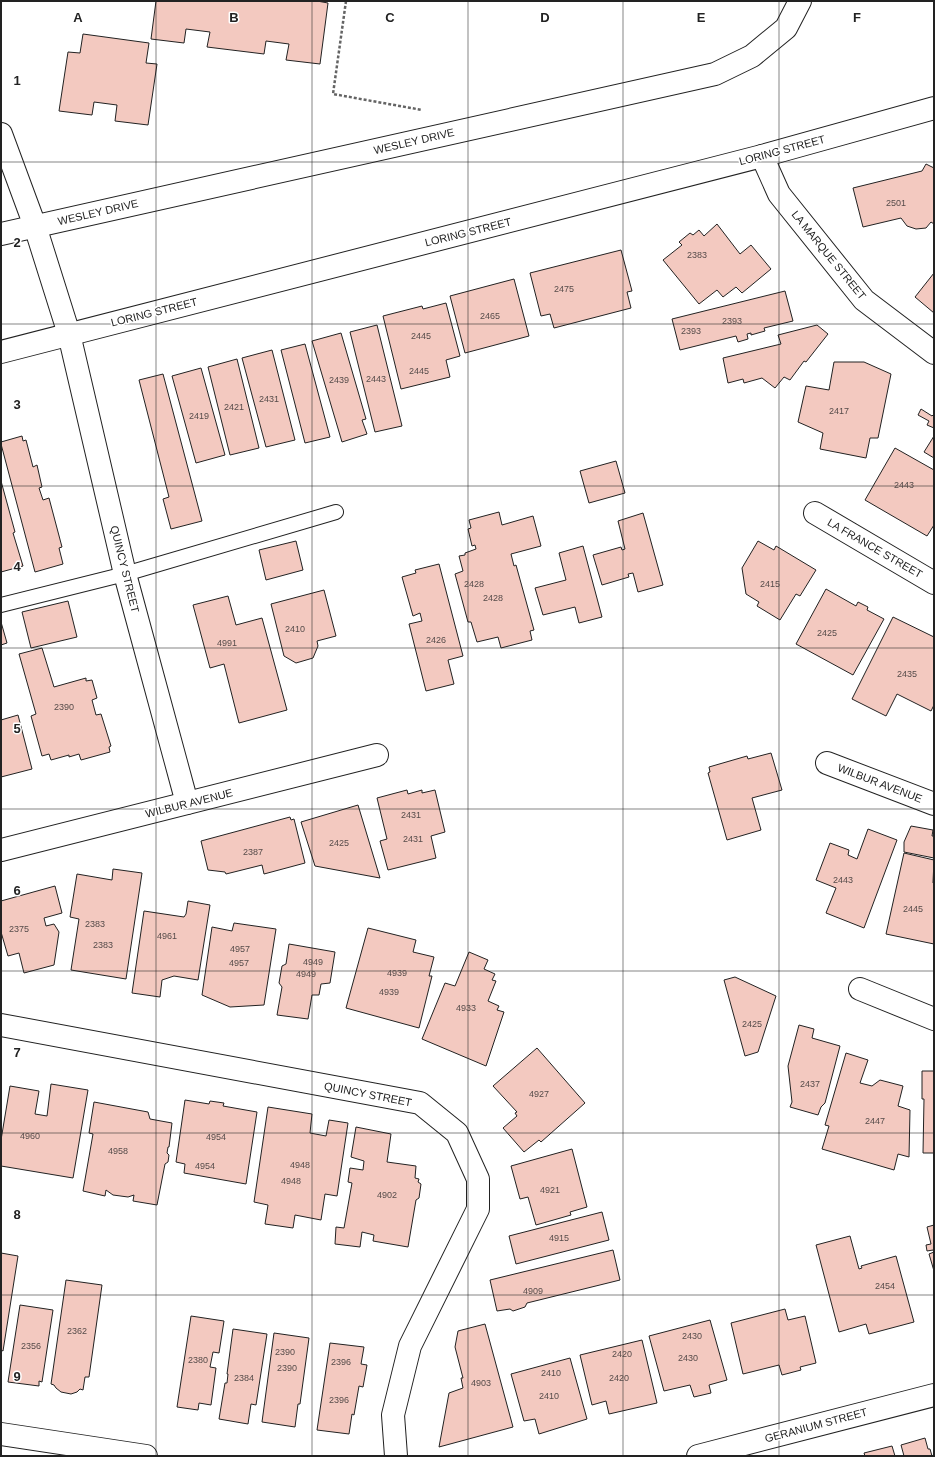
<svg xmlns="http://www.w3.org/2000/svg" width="935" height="1457" font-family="Arial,sans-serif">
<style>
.building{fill:#f3c9c0;stroke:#222}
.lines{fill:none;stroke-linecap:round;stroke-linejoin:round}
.lane-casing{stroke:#222;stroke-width:16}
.street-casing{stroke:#222;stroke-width:24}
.secondary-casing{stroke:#222;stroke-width:24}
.path{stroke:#646464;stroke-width:2.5;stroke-dasharray:3 2;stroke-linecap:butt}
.lane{stroke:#fff;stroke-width:14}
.street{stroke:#fff;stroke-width:22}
.secondary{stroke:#fff;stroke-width:22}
.grid{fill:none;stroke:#222;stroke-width:1;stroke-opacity:0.55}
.labels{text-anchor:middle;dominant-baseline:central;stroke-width:3;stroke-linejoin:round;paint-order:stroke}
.number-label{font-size:9px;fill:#564c4a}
.street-label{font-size:11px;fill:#222;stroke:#fff}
.grid-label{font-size:13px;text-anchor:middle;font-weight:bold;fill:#222;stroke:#fff;stroke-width:3;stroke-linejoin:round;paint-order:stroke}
</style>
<rect width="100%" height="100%" fill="#fff"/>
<g class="building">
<path d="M156 1H317L328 3 320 64 286 60 289 44 266 41 264 54 207 47 210 32 186 29 184 43 151 39Z"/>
<path d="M83 34 149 43 146 63 157 64 148 125 115 121 117 105 94 102 92 115 59 111 68 52 80 53Z"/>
<path d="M926 164 934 168V224L931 222 926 228 916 229 907 226 901 218 863 227 853 188 922 171Z"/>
<path d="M717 224 740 254 751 245 771 269 742 293 736 287 723 297 717 290 699 304 663 260 682 245 679 242 690 233 693 235 699 230 704 236Z"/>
<path d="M621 250 632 291 627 292 631 308 554 328 550 314 541 316 530 273Z"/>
<path d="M934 273V313L915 297Z"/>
<path d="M514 279 529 336 465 353 450 296Z"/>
<path d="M785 291 793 321 764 328 765 331 751 335V333L747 334 748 339 738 342 736 336 680 350 672 319Z"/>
<path d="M446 303 460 356 446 360 450 377 401 389 383 316 422 306 423 309Z"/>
<path d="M377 325 402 426 375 432 350 332Z"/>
<path d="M817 325 828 334 806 362 804 361 790 380 784 377 775 388 762 378 744 383 743 379 728 383 723 358 781 344 778 335Z"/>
<path d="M341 333 366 419 362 420 367 434 342 442 312 341Z"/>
<path d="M305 344 330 437 305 443 281 350Z"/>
<path d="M272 350 295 440 266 447 242 358Z"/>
<path d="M237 359 259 448 230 455 208 367Z"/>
<path d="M834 362H864L891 374 878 438H870L866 458 820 449 823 433 798 422 806 386 829 390Z"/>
<path d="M201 368 225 455 196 463 172 376Z"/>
<path d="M163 374 202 521 171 529 163 499 169 497 139 380Z"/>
<path d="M921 409 932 416 934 414V428L927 425 929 421 918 415Z"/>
<path d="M22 436 23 441 26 440 33 467 37 465 42 487 39 488 43 500 49 498 62 547 59 548 63 564 35 572 1 444V442Z"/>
<path d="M934 436V458L924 452Z"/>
<path d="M895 448 934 470V525L927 536 865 500Z"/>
<path d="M616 461 625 493 589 503 580 471Z"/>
<path d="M1 481 15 532 13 533 23 566 1 572Z"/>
<path d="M499 512 502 525 533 516 541 546 511 554 514 566 516 565 534 630 530 631 532 640 501 648 498 637 477 642 471 622H468L455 574 463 571 459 556 465 555V553L476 549 475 545 472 546 468 529 471 528 469 520Z"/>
<path d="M643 513 663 585 638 592 633 573 628 574 629 577 602 585 593 555 621 547 622 550 625 549 618 521Z"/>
<path d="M296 541 303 570 266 580 259 550Z"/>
<path d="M758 541 774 550 776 546 816 570 800 596 796 594 780 620 757 606 759 602 746 594 742 568Z"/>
<path d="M583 546 602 617 579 623 575 607 543 615 535 588 566 580 559 553Z"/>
<path d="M439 564 463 656 448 660 454 684 426 691 409 624 422 621 420 613 413 616 402 577 416 573 415 570Z"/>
<path d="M826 589 856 606 858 602 868 607 867 610 884 619 853 675 796 644Z"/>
<path d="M324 590 336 636 317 641 318 646 313 658 296 663 284 656 271 604Z"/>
<path d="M228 596 236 625 262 618 287 710 239 723 224 664 210 668 193 605Z"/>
<path d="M68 601 77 637 31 648 22 612Z"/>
<path d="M893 617 934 637V705L931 711 897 694 886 716 852 699Z"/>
<path d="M1 622 7 643 1 645Z"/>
<path d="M42 648 54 687 86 678V681L92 680 97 698 92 700 96 715 101 714 111 746 109 747 110 752 81 760 79 754 69 757V755L51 760 49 754 42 756 31 716 36 714 19 654Z"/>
<path d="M18 715 32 769 1 777V720Z"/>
<path d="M771 753 782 790 752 798 761 830 727 840 708 773 710 772 709 767 747 756 748 759Z"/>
<path d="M407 790 408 794 422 790V793L435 790 445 832 431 836 436 858 388 870 380 841 387 839 377 798Z"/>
<path d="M358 805 380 878 315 866 301 822Z"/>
<path d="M290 817 291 820 294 819 305 863 264 874 262 865 226 874 225 872 208 870 201 841Z"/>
<path d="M911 826 933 830 932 836H934V858L904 852V842Z"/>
<path d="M868 829 897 840 864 928 826 913 836 888 816 880 830 843 849 850 848 855 857 859Z"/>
<path d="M904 853 934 860 933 883 934 884V944L886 934Z"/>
<path d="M113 869 142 873 126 979 71 970 79 919 70 917 77 874 112 880Z"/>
<path d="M55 886 62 913 44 918 46 926 54 924 59 932 54 965 24 973 19 953 8 956 1 932V901Z"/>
<path d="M188 901 210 905 198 980 174 976 162 980 160 997 132 993 144 911 184 917 186 914Z"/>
<path d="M234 923 276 929 264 1005 230 1007 202 995 212 927 232 931Z"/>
<path d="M368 928 416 940 413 952 434 957 429 976H432L419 1028 346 1008Z"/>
<path d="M289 944 335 952 330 983 321 984 319 995H312L308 1019 277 1015 282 987 279 983 282 966 286 964Z"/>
<path d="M469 952 488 960 484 969 495 974 492 980 496 981 488 1001 499 1006 497 1010 504 1012 486 1066 422 1039 445 983 455 986Z"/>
<path d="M735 977 776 996 758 1052 745 1056 724 980Z"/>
<path d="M799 1025 814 1029 812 1038 840 1046 825 1103 821 1107 818 1115 790 1107 792 1102 788 1066Z"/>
<path d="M537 1048 585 1103 541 1142 539 1140 524 1152 503 1128 517 1116 515 1113 517 1112 493 1086Z"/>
<path d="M846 1053 868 1060 860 1083 872 1086 880 1080 903 1086 898 1106 910 1110 909 1157 898 1154 894 1170 822 1149 829 1126 825 1125Z"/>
<path d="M922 1071H934V1153H923L924 1099H922Z"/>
<path d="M51 1084 88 1090 73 1178 1 1166V1140L10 1086 39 1091 35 1114 47 1116Z"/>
<path d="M185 1100 209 1104 210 1101 224 1103 223 1106 257 1112 246 1184 184 1173 185 1164 176 1162Z"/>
<path d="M94 1102 148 1112 150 1119 172 1123 169 1147H168L167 1153 169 1155 168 1162 165 1164 157 1205 133 1201 134 1195 128 1197 113 1195 106 1190 105 1196 83 1191 93 1134 89 1133Z"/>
<path d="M268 1107 312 1114 310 1133 326 1136 329 1120 348 1123 337 1196 325 1194 321 1220 295 1215 293 1228 265 1224 268 1205 254 1202Z"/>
<path d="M356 1127 391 1134 387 1162 416 1166 415 1178 419 1179 418 1182 421 1184 419 1198 416 1200 408 1247 373 1241 374 1235 362 1232 360 1247 335 1244 336 1227 344 1228 352 1183 348 1182 350 1168 363 1170 364 1161 351 1157Z"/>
<path d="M572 1149 587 1207 570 1212 571 1215 536 1225 528 1197 520 1199 511 1166Z"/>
<path d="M602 1212 609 1240 516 1264 509 1236Z"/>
<path d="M934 1225V1252L933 1250 927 1251 926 1245 931 1244 927 1227Z"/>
<path d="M850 1236 859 1269 862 1268 861 1266 896 1256 914 1322 869 1334 866 1324 839 1332 816 1245Z"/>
<path d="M613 1250 620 1280 527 1303 525 1307 513 1311 510 1309 497 1311 490 1280Z"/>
<path d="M934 1252V1271L929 1254Z"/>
<path d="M1 1253 18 1256 3 1351 1 1350Z"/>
<path d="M66 1280 102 1285 89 1377H85L83 1390 80 1389 77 1392 71 1394 61 1392 56 1388 54 1385 51 1384Z"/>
<path d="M20 1305 53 1310 42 1382 39 1381V1386L8 1382Z"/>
<path d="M785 1309 788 1320 805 1316 816 1363 800 1367 801 1370 782 1375 779 1365 743 1374 731 1323Z"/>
<path d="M191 1316 224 1321 219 1353 213 1352 210 1367 216 1368 211 1405 199 1403 198 1410 177 1407Z"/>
<path d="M710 1320 727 1380 709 1385 711 1393 694 1397 690 1385 664 1391 649 1336Z"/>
<path d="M485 1324 513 1427 439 1447 449 1393 463 1388 461 1378H463L455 1347 458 1331Z"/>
<path d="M233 1329 267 1334 256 1405 251 1404 248 1424 219 1419 225 1383H227L228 1374H227Z"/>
<path d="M274 1333 309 1338 300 1404H298L295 1427 262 1422Z"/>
<path d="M642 1340 657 1403 609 1414 606 1401 592 1405 580 1355Z"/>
<path d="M330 1343 364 1347 361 1364 367 1365 363 1387 359 1386 354 1415 352 1414 349 1434 317 1430Z"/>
<path d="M570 1358 587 1419 539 1434 535 1419 524 1421 511 1374Z"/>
<path d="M925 1438 928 1449H930L932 1456H902H904L901 1445Z"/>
<path d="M892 1446 895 1456H865L864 1453Z"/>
</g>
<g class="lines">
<defs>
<path id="lane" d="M1 605 125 574 336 512"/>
<g id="street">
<path d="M1 134 35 226 69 334 125 574 187 803"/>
<path d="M762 156 779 194 864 300 934 353"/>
<path d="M1 234 715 74 752 56 786 28 800 1"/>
<path d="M815 513 934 583"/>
<path d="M827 763 934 804"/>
<path d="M1 850 377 755"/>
<path d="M860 989 934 1019"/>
<path d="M1 1025 420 1103 457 1133 478 1179V1209L410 1346 393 1415 396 1456"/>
<path d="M1 1434 146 1456"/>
<path d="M698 1456 934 1395"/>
</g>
<path id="secondary" d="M1 352 762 156 934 108"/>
</defs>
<use href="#lane" class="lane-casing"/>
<use href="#street" class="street-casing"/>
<use href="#secondary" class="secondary-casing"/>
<path class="path" d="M346 1 333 94 422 110"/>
<use href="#lane" class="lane"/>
<use href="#street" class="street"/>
<use href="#secondary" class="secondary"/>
</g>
<path class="grid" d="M156 1V1456M312 1V1456M468 1V1456M623 1V1456M779 1V1456M1 162H934M1 324H934M1 486H934M1 648H934M1 809H934M1 971H934M1 1133H934M1 1295H934"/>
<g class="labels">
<g class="number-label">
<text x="896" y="203">2501</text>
<text x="697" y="255">2383</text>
<text x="564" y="289">2475</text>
<text x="490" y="316">2465</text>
<text x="732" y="321">2393</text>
<text x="691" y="331">2393</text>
<text x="421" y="336">2445</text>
<text x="419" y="371">2445</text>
<text x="376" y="379">2443</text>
<text x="339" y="380">2439</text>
<text x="269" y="399">2431</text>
<text x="234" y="407">2421</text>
<text x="839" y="411">2417</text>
<text x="199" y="416">2419</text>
<text x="904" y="485">2443</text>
<text x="474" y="584">2428</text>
<text x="770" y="584">2415</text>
<text x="493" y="598">2428</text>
<text x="295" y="629">2410</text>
<text x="827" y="633">2425</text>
<text x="436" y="640">2426</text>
<text x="227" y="643">4991</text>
<text x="907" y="674">2435</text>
<text x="64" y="707">2390</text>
<text x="411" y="815">2431</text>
<text x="413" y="839">2431</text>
<text x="339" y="843">2425</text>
<text x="253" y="852">2387</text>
<text x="843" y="880">2443</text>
<text x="913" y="909">2445</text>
<text x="95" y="924">2383</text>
<text x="19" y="929">2375</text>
<text x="167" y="936">4961</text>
<text x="103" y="945">2383</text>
<text x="240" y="949">4957</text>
<text x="313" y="962">4949</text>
<text x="239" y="963">4957</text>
<text x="397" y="973">4939</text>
<text x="306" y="974">4949</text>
<text x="389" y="992">4939</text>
<text x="466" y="1008">4933</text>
<text x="752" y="1024">2425</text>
<text x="810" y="1084">2437</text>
<text x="539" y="1094">4927</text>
<text x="875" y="1121">2447</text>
<text x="30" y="1136">4960</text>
<text x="216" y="1137">4954</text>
<text x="118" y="1151">4958</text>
<text x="300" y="1165">4948</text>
<text x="205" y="1166">4954</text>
<text x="291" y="1181">4948</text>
<text x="550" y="1190">4921</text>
<text x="387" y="1195">4902</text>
<text x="559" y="1238">4915</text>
<text x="885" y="1286">2454</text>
<text x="533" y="1291">4909</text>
<text x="77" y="1331">2362</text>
<text x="692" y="1336">2430</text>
<text x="31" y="1346">2356</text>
<text x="285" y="1352">2390</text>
<text x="622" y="1354">2420</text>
<text x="688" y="1358">2430</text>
<text x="198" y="1360">2380</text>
<text x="341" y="1362">2396</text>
<text x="287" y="1368">2390</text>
<text x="551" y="1373">2410</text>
<text x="244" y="1378">2384</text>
<text x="619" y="1378">2420</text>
<text x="481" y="1383">4903</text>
<text x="549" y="1396">2410</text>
<text x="339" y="1400">2396</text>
</g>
<g class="street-label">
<text transform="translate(414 141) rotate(-13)">WESLEY DRIVE</text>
<text transform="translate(782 150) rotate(-15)">LORING STREET</text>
<text transform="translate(98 212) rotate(-13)">WESLEY DRIVE</text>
<text transform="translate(468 232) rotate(-14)">LORING STREET</text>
<text transform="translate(829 255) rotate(51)">LA MARQUE STREET</text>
<text transform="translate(154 312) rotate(-14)">LORING STREET</text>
<text transform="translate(875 548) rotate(30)">LA FRANCE STREET</text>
<text transform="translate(125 569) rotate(76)">QUINCY STREET</text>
<text transform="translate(880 783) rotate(21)">WILBUR AVENUE</text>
<text transform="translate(189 803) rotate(-14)">WILBUR AVENUE</text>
<text transform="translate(368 1094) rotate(11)">QUINCY STREET</text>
<text transform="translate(816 1425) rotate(-15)">GERANIUM STREET</text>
</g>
</g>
<g class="grid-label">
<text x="78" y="22">A</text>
<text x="234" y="22">B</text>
<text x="390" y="22">C</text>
<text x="545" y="22">D</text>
<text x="701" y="22">E</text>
<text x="857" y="22">F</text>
<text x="17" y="85">1</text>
<text x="17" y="247">2</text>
<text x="17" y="409">3</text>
<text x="17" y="571">4</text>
<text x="17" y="733">5</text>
<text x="17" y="895">6</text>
<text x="17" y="1057">7</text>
<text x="17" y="1219">8</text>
<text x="17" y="1381">9</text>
</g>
<rect width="935" height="1457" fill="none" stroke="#222222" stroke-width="4"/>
</svg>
